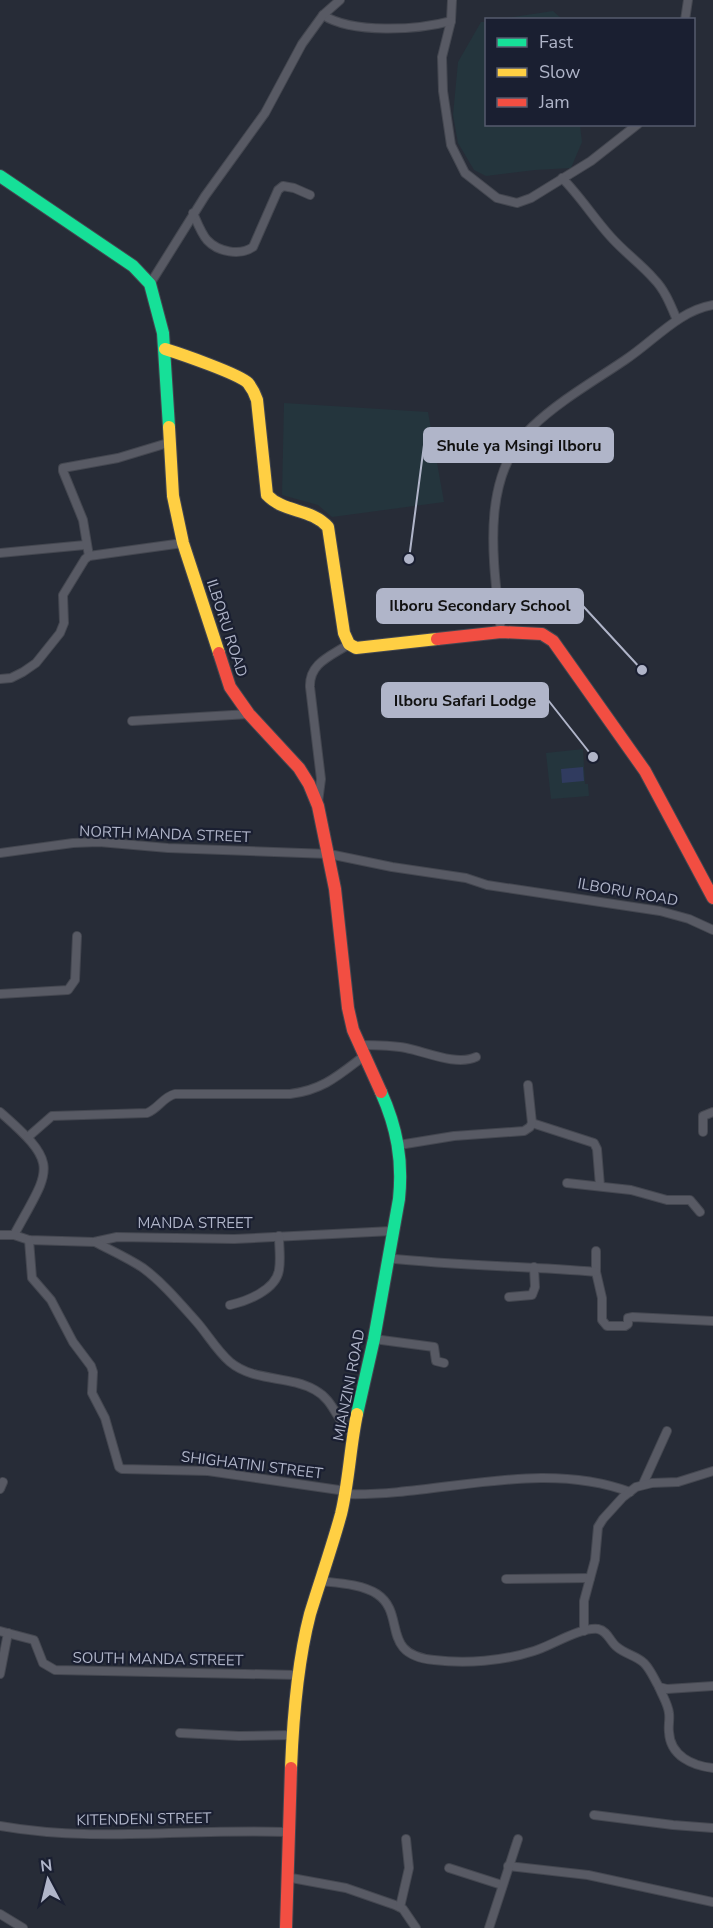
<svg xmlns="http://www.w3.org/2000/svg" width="713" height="1928" font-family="'Nunito Sans',sans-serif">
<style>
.green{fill:#24353d}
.water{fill:#303b5f}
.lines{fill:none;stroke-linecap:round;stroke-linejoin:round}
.street-casing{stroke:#444750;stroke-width:10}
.fast-casing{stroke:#444750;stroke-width:14}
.slow-casing{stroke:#444750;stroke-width:14}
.jam-casing{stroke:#444750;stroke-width:14}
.street{stroke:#585a64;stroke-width:8}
.fast{stroke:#16e098;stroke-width:12}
.slow{stroke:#ffcf43;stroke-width:12}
.jam{stroke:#f24e42;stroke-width:12}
.labels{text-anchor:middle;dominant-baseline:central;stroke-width:4.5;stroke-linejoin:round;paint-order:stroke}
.street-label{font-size:15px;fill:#b0b5c9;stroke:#1a1f31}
.leader{fill:none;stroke:#b0b5c9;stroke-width:2}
.callout-dot{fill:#b0b5c9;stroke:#1a1f31;stroke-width:2}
.callout{fill:#b0b5c9;stroke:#b0b5c9;stroke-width:2}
.callout-label{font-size:16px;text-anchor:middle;font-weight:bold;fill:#111}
</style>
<rect width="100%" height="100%" fill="#272c37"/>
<g class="green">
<path d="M553 11 562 19H499Z"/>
<path d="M481 22H486V124L580 125 582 142 571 168 535 170 486 176 474 170 458 143 453 115 458 62Z"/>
<path d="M284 403 428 412 444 502 332 517 318 505 282 495Z"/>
<path d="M583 749 585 784H588L589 796 551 799 546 753Z"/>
</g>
<path class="water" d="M583 767 584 781 562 783 561 769Z"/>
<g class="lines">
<defs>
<g id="street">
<path d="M452 0 451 21 442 57 443 91 451 145 465 173 497 198 517 203 531 198 591 161 638 124"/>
<path d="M323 15C352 34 418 30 451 21"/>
<path d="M685 20 688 0"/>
<path d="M562 178C580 196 593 217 610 236 624 252 641 264 654 279 665 290 671 306 677 320"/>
<path d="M193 213C197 222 201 233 207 240 218 252 240 256 253 247L278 190 283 186 294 188 310 195"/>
<path d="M150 284 205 196 265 113 302 44 323 15 340 0"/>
<path d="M0 553 85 545"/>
<path d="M89 556 83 520 63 471V468L118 458 171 442"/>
<path d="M501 632C494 565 478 478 532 427 559 401 594 381 625 360 654 341 678 311 713 305"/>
<path d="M0 679 11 678 23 672 36 663 60 633 64 623 63 595 85 559 89 556 183 543"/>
<path d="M132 721 249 714"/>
<path d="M318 802 321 779 310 687C309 663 331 656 349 644"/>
<path d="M0 853 73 843 99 842 168 848 329 854 392 867 466 878 487 885 660 911 689 919 713 930"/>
<path d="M0 994 68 990 75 980 77 936"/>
<path d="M359 1045C375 1045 391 1045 406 1048 426 1052 457 1066 476 1057"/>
<path d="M0 1112C62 1166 50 1168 14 1235"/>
<path d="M532 1123 594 1143 597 1149 600 1186"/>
<path d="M703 1132V1116L713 1112"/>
<path d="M28 1137 52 1116 147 1113C159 1108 163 1097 175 1094H290C323 1090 339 1075 364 1056"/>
<path d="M399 1145 454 1136 524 1131 530 1127 532 1123 528 1085"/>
<path d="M567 1183 631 1190 667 1200H690L700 1212"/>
<path d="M0 1235H14L29 1240 94 1242 117 1237 234 1239 392 1231"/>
<path d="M29 1240 32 1278 51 1300 73 1342 91 1366 93 1372 92 1393 105 1418 119 1467 122 1469 208 1471 346 1491"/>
<path d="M95 1242C110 1250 128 1258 143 1268 162 1282 179 1302 195 1320 207 1333 216 1350 230 1362 254 1382 288 1375 315 1390 335 1401 335 1420 353 1434"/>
<path d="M596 1251V1272L602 1298V1320L607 1326H625L628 1324V1318L633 1317 713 1321"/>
<path d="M387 1258C456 1266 526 1266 596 1272"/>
<path d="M509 1297 532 1295 535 1287 534 1267"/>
<path d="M230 1305C247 1301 276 1290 279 1270 281 1259 279 1247 279 1236"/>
<path d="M374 1339 434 1347 436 1361 444 1363"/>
<path d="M643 1484 667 1431"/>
<path d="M0 1489 3 1482"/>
<path d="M345 1494C440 1497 538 1458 630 1492"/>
<path d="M506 1579 590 1578"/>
<path d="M320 1581C337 1583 362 1584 377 1594 407 1614 379 1655 434 1660 466 1664 503 1661 534 1651 551 1646 580 1627 598 1629 608 1631 610 1642 617 1647 625 1654 637 1656 644 1663 651 1670 654 1679 659 1687L667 1689 713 1686"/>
<path d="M0 1631 34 1640 43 1663 55 1670 298 1675"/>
<path d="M584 1631V1601L595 1560 598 1527 603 1519 623 1497 636 1487 652 1483 678 1482 713 1471"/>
<path d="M0 1674 8 1633"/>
<path d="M659 1687C662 1695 668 1704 669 1713 670 1720 668 1726 669 1732 670 1756 693 1766 713 1768"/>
<path d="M180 1733 239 1736 292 1735"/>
<path d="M594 1815 673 1825 713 1828"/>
<path d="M0 1826C95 1843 192 1828 288 1832"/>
<path d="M508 1866 588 1875 713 1902"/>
<path d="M449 1868 502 1885"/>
<path d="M286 1877 346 1888 395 1905 403 1909 416 1928"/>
<path d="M400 1907 409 1868 406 1839"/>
<path d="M0 1914 23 1928"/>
<path d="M489 1928 518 1839"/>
</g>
<g id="fast">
<path d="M0 176 133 266 150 284 163 333 169 427"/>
<path d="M357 1414 374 1339 399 1199C403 1160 397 1128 381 1092"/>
</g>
<g id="slow">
<path d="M165 349C181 354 239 374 248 383 252 388 255 394 257 400L267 495C284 513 311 508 328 527L344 633 349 644 356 648 437 639"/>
<path d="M169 427 173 496 183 543 219 653"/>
<path d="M291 1768C293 1717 297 1664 310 1614 320 1581 332 1547 341 1514 349 1481 350 1447 357 1414"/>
</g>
<g id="jam">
<path d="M437 639 501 632 542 634 553 641 645 771 713 898"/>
<path d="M219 653 230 687 249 714 299 768 309 784 318 806 335 889 348 1008 353 1030 381 1092"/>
<path d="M286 1928 291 1768"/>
</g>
</defs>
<use href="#street" class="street-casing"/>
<use href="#fast" class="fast-casing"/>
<use href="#slow" class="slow-casing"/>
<use href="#jam" class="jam-casing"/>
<use href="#street" class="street"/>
<use href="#fast" class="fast"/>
<use href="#slow" class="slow"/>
<use href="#jam" class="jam"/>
</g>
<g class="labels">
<g class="street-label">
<text transform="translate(227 628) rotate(72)">ILBORU ROAD</text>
<text transform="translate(165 834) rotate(2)">NORTH MANDA STREET</text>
<text transform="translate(628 892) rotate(10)">ILBORU ROAD</text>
<text x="195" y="1223">MANDA STREET</text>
<text transform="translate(349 1385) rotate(-79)">MIANZINI ROAD</text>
<text transform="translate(252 1465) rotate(7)">SHIGHATINI STREET</text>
<text transform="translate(158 1659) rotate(1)">SOUTH MANDA STREET</text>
<text transform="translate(144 1819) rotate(-1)">KITENDENI STREET</text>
</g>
</g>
<path class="leader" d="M409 559L424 445M642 670L583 606M593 757L548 700"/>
<g class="callout-dot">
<circle cx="409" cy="559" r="6"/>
<circle cx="642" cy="670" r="6"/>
<circle cx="593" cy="757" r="6"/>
</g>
<g class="callout">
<rect x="424" y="428" width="189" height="34" rx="6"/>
<rect x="377" y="589" width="206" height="34" rx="6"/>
<rect x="382" y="683" width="166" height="34" rx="6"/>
</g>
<g class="callout-label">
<text x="519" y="451">Shule ya Msingi Ilboru</text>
<text x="480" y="611">Ilboru Secondary School</text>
<text x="465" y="706">Ilboru Safari Lodge</text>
</g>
<rect x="485" y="18" width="210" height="108" fill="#1a1f31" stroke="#565b6e" stroke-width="1.5"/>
<rect x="497" y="38" width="30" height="9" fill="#16e098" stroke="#565b6e" stroke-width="1.5"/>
<text x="539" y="48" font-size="18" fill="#b0b5c9">Fast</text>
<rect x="497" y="68" width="30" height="9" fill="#ffcf43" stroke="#565b6e" stroke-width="1.5"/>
<text x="539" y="78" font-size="18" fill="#b0b5c9">Slow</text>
<rect x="497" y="98" width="30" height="9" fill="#f24e42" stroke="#565b6e" stroke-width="1.5"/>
<text x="539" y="108" font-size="18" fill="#b0b5c9">Jam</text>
<g transform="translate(48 1880) rotate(353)" stroke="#1a1f31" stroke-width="4.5" paint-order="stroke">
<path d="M0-4.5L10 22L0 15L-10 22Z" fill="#b0b5c9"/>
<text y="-9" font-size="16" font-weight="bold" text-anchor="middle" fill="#b0b5c9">N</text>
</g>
</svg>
